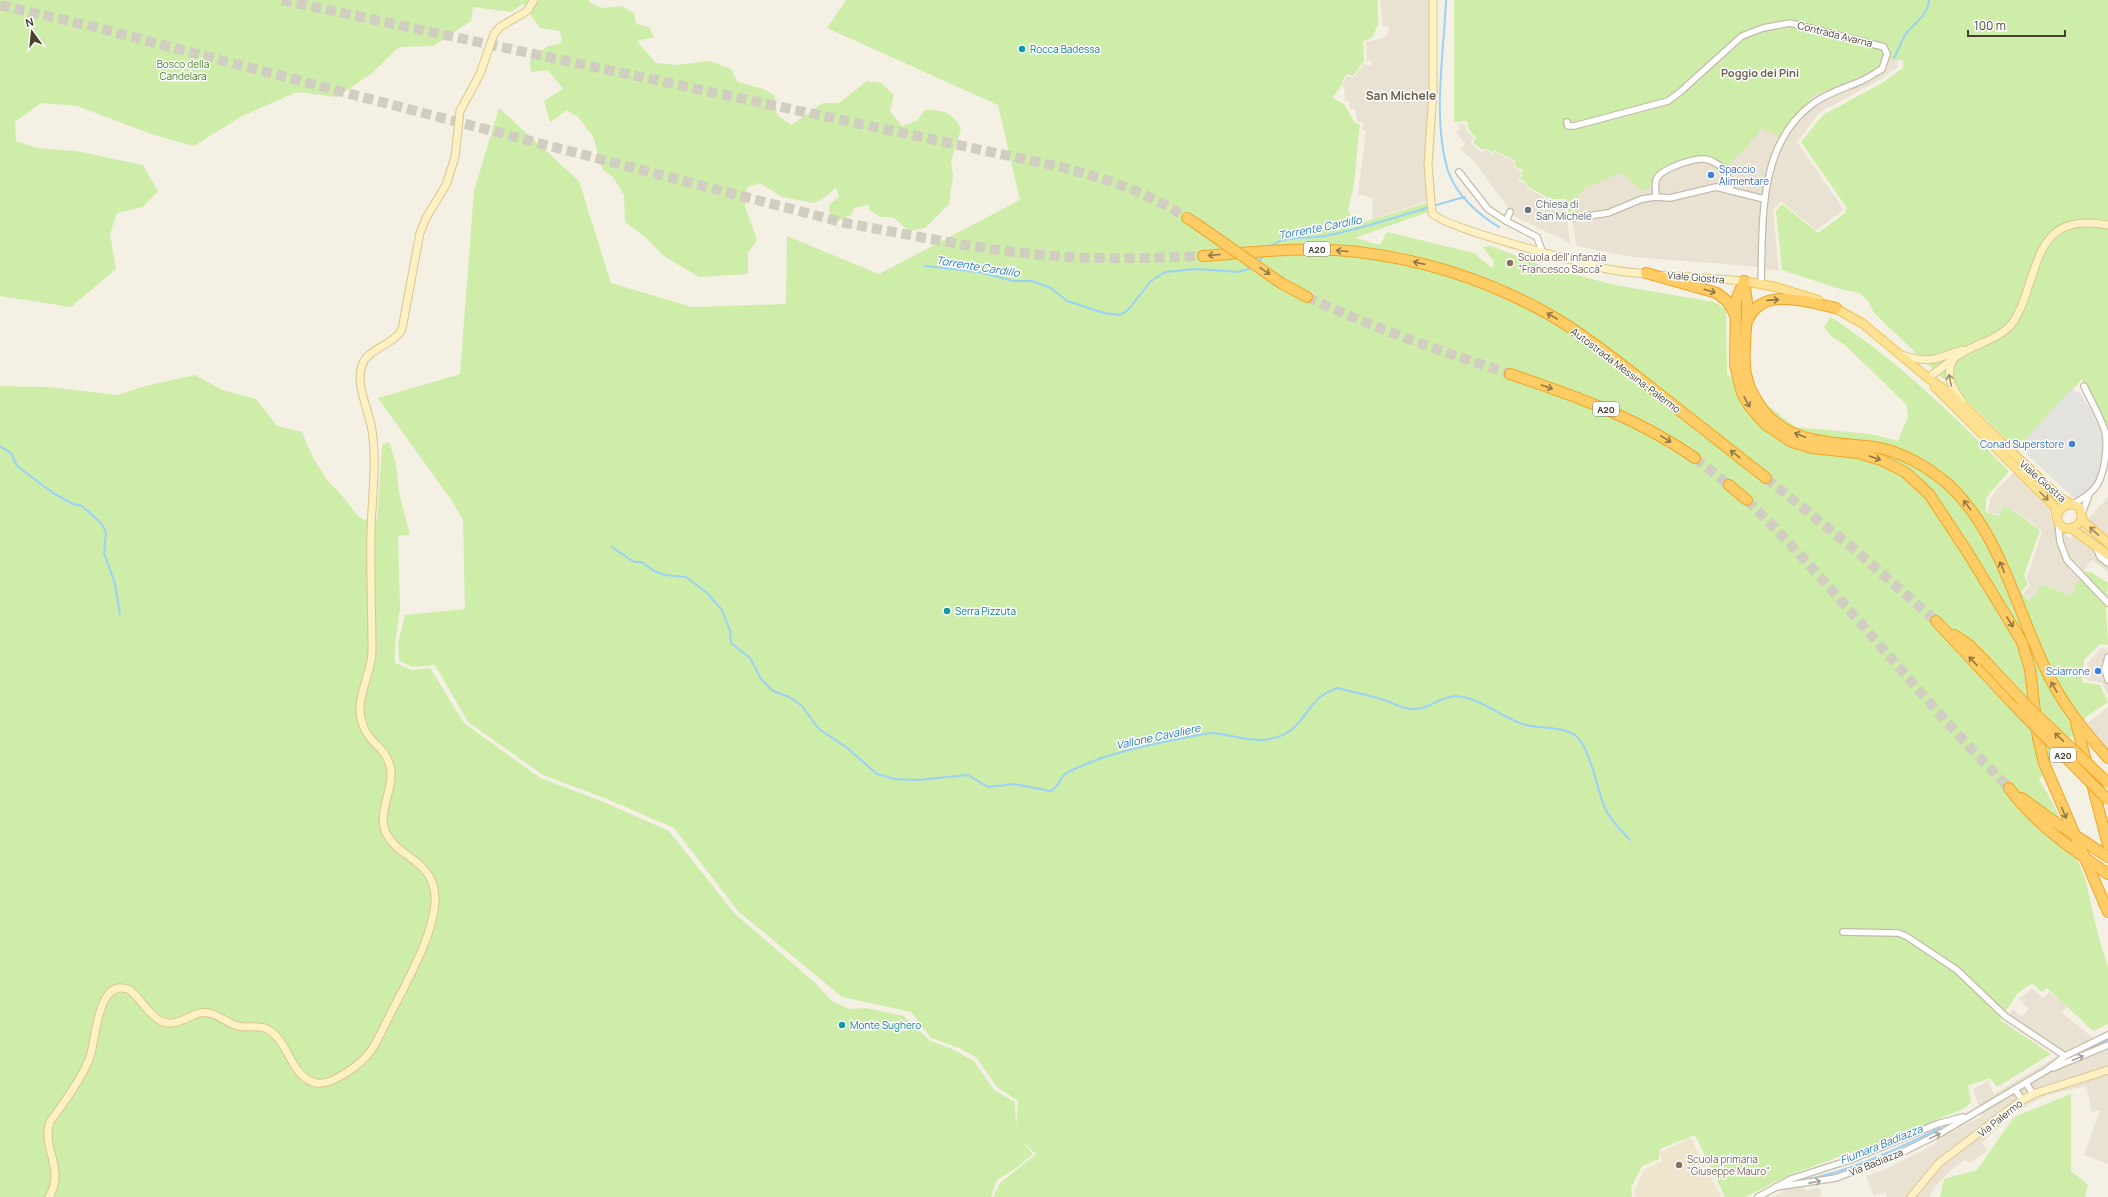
<svg xmlns="http://www.w3.org/2000/svg" width="2108" height="1197" font-family="Manrope,sans-serif">
<style>
.residential{fill:#e9e2d2}
.education{fill:#efe5cd}
.green{fill:#ceeda9}
.parking{fill:#e4e2dd}
.lines{fill:none;stroke-linecap:round;stroke-linejoin:round}
.stream{stroke:#9ad1f8;stroke-width:2}
.highway-tunnel{stroke:#d1cdc1;stroke-width:10;stroke-dasharray:10 5;stroke-linecap:butt}
.street-casing{stroke:#c4baa9;stroke-width:8}
.secondary-casing{stroke:#d9c68f;stroke-width:9}
.primary-casing{stroke:#f0c356;stroke-width:10}
.highway-casing{stroke:#eea525;stroke-width:12}
.street{stroke:#fff;stroke-width:5.5}
.secondary{stroke:#fff1c4;stroke-width:7}
.primary{stroke:#ffe193;stroke-width:8}
.highway{stroke:#ffcc65;stroke-width:10}
.highway-bridge-casing{stroke:#eea525;stroke-width:12;stroke-linecap:butt}
.highway-bridge{stroke:#ffcc65;stroke-width:10}
.oneway{stroke:#917847}
.oneway2{stroke:#9a9074}
.oneway3{stroke:#9a885e}
.oneway4{stroke:#a3a099}
.culture-dot{fill:#0f9aa8;stroke:#fff;stroke-width:1.5}
.shop-dot{fill:#3f7fe0;stroke:#fff;stroke-width:1.5}
.worship-dot{fill:#6b7280;stroke:#fff;stroke-width:1.5}
.education-dot{fill:#8d6e63;stroke:#fff;stroke-width:1.5}
.labels{text-anchor:middle;dominant-baseline:central;stroke-width:3;stroke-linejoin:round;paint-order:stroke}
.shield{fill:#fff;stroke:#7e7970;stroke-width:1}
.shield-label{font-size:9px;font-weight:bold;fill:#474033}
.street-label{font-size:10px;fill:#474033;stroke:#fff}
.culture-label{font-size:10px;fill:#0d838f;stroke:#fff;text-anchor:start}
.park-label{font-size:10px;fill:#447f21;stroke:#fff}
.shop-label{font-size:10px;fill:#366cbe;stroke:#fff;text-anchor:end}
.worship-label{font-size:10px;fill:#5b616d;stroke:#fff;text-anchor:start}
.education-label{font-size:10px;fill:#785e54;stroke:#fff;text-anchor:start}
.neighbourhood-label{font-size:11px;font-weight:bold;fill:#6b5e4a;stroke:#fff}
.water-label{font-size:11px;font-style:italic;fill:#217bbe;stroke:#fff}
.quarter-label{font-size:12px;font-weight:bold;fill:#6b5e4a;stroke:#fff}
</style>
<rect width="100%" height="100%" fill="#f4f0e4"/>
<g class="residential">
<path d="M1380 0H1430L1431 66 1424 167 1427 201 1372 219 1373 198 1358 194 1366 130 1362 129 1363 122H1357L1355 109H1350L1349 101H1345L1344 88 1342 85 1347 76 1353 78 1364 64 1372 66 1371 61H1367L1366 42 1385 37 1389 31V26L1383 27Z"/>
<path d="M1895 40 1898 67 1874 83 1820 112 1797 142 1844 210 1816 230 1781 201 1773 210 1779 271 1749 266 1633 257 1577 246 1549 105Z"/>
<path d="M1458 124H1464L1467 131 1474 139 1470 142 1482 153 1485 149 1493 154 1494 151 1515 162 1513 167 1522 172 1518 180 1528 185 1527 188 1551 201 1565 200 1570 243 1514 216 1474 161 1460 149 1465 144 1456 132 1460 130Z"/>
<path d="M2014 472 2048 507 2052 521 2070 539 2108 497V572L2092 560 2083 572 2072 596 2045 585 2039 587 2038 592 2030 601 2023 593 2030 586 2027 577 2042 532 2029 520 2003 505 2000 515 1988 512 1990 500 1997 489Z"/>
<path d="M2101 648 2108 650V695L2102 683 2087 680V664Z"/>
<path d="M2108 707V753L2087 723Z"/>
<path d="M2032 988 2043 998 2049 992 2067 1006 2062 1013 2093 1038 2108 1030V1164L2084 1155 2100 1110 2092 1112 2086 1086 2046 1095 2011 1115 1982 1143 1987 1151 1970 1163 1965 1160 1951 1170 1935 1187 1929 1197H1887L1885 1192 1874 1196 1866 1176 1886 1169 1937 1143 1936 1140 1982 1116 1973 1089 1988 1081 1994 1094 2058 1056 2006 1020 2012 1009 2022 1016 2029 1009 2019 999Z"/>
<path d="M1804 1186 1806 1191 1819 1187 1821 1195 1816 1197H1774L1788 1188Z"/>
</g>
<path class="education" d="M1691 1138 1721 1197H1636L1634 1192 1644 1169 1662 1162 1660 1152Z"/>
<g class="green">
<path d="M0 0H590L589 2 601 8 622 6 634 13 636 24 649 27 654 37 637 41 656 63 675 65 710 61 731 69 738 82 764 89 775 96 777 115 791 125 823 103H839L867 81 881 83 894 95 890 111 902 126 918 120 924 110C943 110 952 111 961 129L951 161 953 176 949 204 925 228 909 231 893 217H881L870 211 868 205 854 208 851 215 839 221 829 212 830 204 839 197 836 187 828 195 815 203 782 197 760 183 747 187 745 206 757 240 748 253V274L699 277 664 256 646 238 625 222 624 195 613 177 603 170 593 136 578 117 567 110 550 122 544 101 563 89 548 70 531 72 530 59 548 46 562 43 560 31 540 28 523 4 511 12 473 7 471 21 433 46 399 47 371 74 337 97 297 92 242 116 194 146 154 135 77 106 41 103 15 122 16 141 36 148 76 151 143 165 158 191 143 207 117 213 110 234 116 269 71 307 0 296Z"/>
<path d="M846 0H1378V25L1372 38 1363 41 1364 61 1353 76 1346 74 1340 88 1332 98 1344 104 1355 123 1360 124 1354 184 1348 211 1355 222H1364L1426 203 1428 212 1355 238 1380 245 1387 232 1474 253 1492 268 1494 262 1483 247 1491 246 1545 267 1615 285 1714 302 1726 309 1727 374 1795 427 1870 434 1898 441 1908 416 1906 404 1846 346 1831 336 1824 327 1831 317C1897 360 1953 415 2009 471L1986 498V512L2000 516 2003 505 2027 520 2040 531 2024 575 2028 584 2021 592 2029 601 2038 592V587L2044 585 2071 596 2083 571 2091 572 2108 583 2106 608 2108 645 2100 644 2084 660 2082 682 2100 685 2108 702 2086 717 2039 780 2051 799 2085 878 2099 939 2108 967V1024L2093 1031 2047 988 2042 992 2032 983 2017 994 2000 1020 2051 1054 1997 1087 1990 1078 1968 1086 1971 1103 1963 1109 1881 1142 1792 1174 1745 1197H1725L1695 1135 1660 1149 1659 1159 1642 1166 1631 1188 1632 1197H993L1000 1183 1036 1154 1022 1141 1033 1154 1016 1168 997 1180 991 1197H0V386L48 387 118 395 145 386 195 375 222 390 256 399 277 426 302 432 313 458 328 481 344 498 357 515 365 520H377L382 445 389 442 396 463 399 493 410 535 398 536 400 609 395 645V663L412 670 430 668 464 723 540 778 599 800 669 831 735 914 813 981 832 1001 849 1009 866 1008 904 1016 930 1041 950 1048 974 1061 994 1090 1015 1102 1016 1127 1018 1101 997 1087 976 1057 959 1048 931 1038 911 1012 842 997 738 911 674 828 607 799 543 775 468 722 435 665 413 667 399 661 398 643 405 615 465 609 463 520 452 501 378 398 460 374 474 191 499 108 579 181 611 283 692 307 786 304 787 236 879 274 1020 200 998 105 827 28Z"/>
<path d="M1454 0H2108V437L2082 379 2018 450 1874 313 1868 301 1859 293 1840 289 1782 270 1776 211 1782 204 1818 233 1845 213 1847 208 1801 142 1823 115 1882 83 1903 68V60H1880L1878 68 1870 72 1813 96 1780 136 1761 128 1756 137 1750 141 1748 147 1734 158 1727 168C1722 165 1715 160 1710 160 1700 160 1667 165 1660 172 1652 178 1654 189 1642 191L1623 174H1618L1585 188 1577 198 1578 214 1569 217 1566 199H1551L1528 187V184L1520 179 1523 170 1514 166 1516 161 1494 150 1492 152 1485 148 1482 150 1473 143 1476 138 1469 130 1467 121 1454 122Z"/>
<path d="M2071 1094V1171L2088 1185 2085 1197H1940L1944 1179 1977 1170 2014 1117Z"/>
</g>
<path class="parking" d="M2070 390 2080 393 2092 411 2105 440 2098 475 2091 490 2076 500 2019 447Z"/>
<g class="lines">
<g class="stream">
<path d="M1446 0C1444 54 1432 119 1448 171 1456 195 1479 215 1499 227"/>
<path d="M1894 58C1898 51 1901 42 1905 35 1915 22 1927 17 1929 0"/>
<path d="M1269 247C1284 235 1307 239 1325 236 1373 227 1418 209 1465 197"/>
<path d="M1257 263 1263 256"/>
<path d="M925 266 979 272 1013 281H1032L1051 288 1067 301 1104 313 1120 315 1128 310 1151 281 1165 272 1196 269 1238 272 1252 268"/>
<path d="M0 446 11 453 17 466 53 493 73 504 82 506 101 523 106 532 104 553 115 584 120 614"/>
<path d="M612 547 634 562H642L654 571 665 575 686 577 706 592 722 610 730 631 731 643 750 658 761 679 773 691 789 697 801 705 819 729 846 747 877 774 895 779 917 780 968 775 988 787 1014 784 1050 791C1060 788 1059 776 1068 772 1112 750 1161 743 1209 733 1229 733 1249 743 1270 739 1299 734 1303 712 1320 697 1325 693 1331 691 1337 688 1352 692 1369 695 1384 700 1394 703 1402 709 1413 709 1429 710 1440 696 1456 696 1482 698 1501 718 1526 725 1540 729 1564 726 1576 736 1590 748 1597 788 1604 806 1610 820 1620 829 1630 840"/>
<path d="M2080 1053 2108 1041"/>
<path d="M1805 1180C1851 1171 1898 1149 1940 1128"/>
</g>
<g class="highway-tunnel">
<path d="M282 0 1061 167C1106 179 1147 192 1187 218"/>
<path d="M0 5 90 26 845 223C911 235 976 249 1043 255 1096 260 1150 258 1203 256"/>
<path d="M1307 297C1373 328 1441 351 1510 374"/>
<path d="M1695 458 1729 485"/>
<path d="M1766 478 1854 549 1936 621"/>
<path d="M1747 500C1840 591 1917 696 2009 788"/>
</g>
<defs>
<g id="street">
<path d="M1567 122 1568 126H1574L1668 101 1680 92 1742 36 1763 28 1790 23 1884 47 1887 54 1882 69C1875 73 1868 78 1861 81 1845 88 1829 92 1814 103 1757 143 1763 223 1761 284"/>
<path d="M1459 172 1488 209 1506 221"/>
<path d="M1656 197C1656 191 1654 183 1657 178 1663 168 1693 158 1705 159 1712 160 1721 166 1726 171L1731 191"/>
<path d="M1510 212 1506 221 1537 237 1542 251"/>
<path d="M1574 218 1608 213 1642 199 1656 197 1670 198 1716 187 1764 199"/>
<path d="M2073 504C2082 499 2091 494 2097 485 2105 472 2108 446 2105 431 2100 416 2091 401 2084 386"/>
<path d="M2082 513 2089 495"/>
<path d="M2058 522 2060 542 2067 560 2108 603"/>
<path d="M2096 547 2100 557 2108 563"/>
<path d="M2108 657 2105 669 2108 680"/>
<path d="M1843 932 1898 933 1906 936 1957 970 2005 1016 2065 1056"/>
<path d="M2053 1068 2108 1045"/>
<path d="M2026 1083 2033 1094"/>
<path d="M2015 1089 2022 1100"/>
<path d="M1776 1187 1836 1178 1895 1156 1941 1133 2047 1070 2065 1056 2108 1035"/>
<path d="M1758 1197 1791 1179 1850 1160 1937 1124 1963 1117"/>
</g>
<g id="secondary">
<path d="M1433 0V92L1428 165 1432 213C1445 229 1580 262 1607 269 1621 272 1636 273 1650 274"/>
<path d="M1665 275 1744 281"/>
<path d="M1902 355C1932 364 1934 359 1962 350"/>
<path d="M1952 362C1945 378 1953 389 1962 401"/>
<path d="M1928 378C1938 371 1948 363 1957 356 1974 344 1995 341 2010 326 2018 317 2022 305 2026 294 2042 245 2048 215 2108 225"/>
<path d="M49 1197C66 1169 41 1148 50 1122 62 1105 76 1087 85 1068 87 1064 89 1061 90 1057 96 1041 97 975 130 990 141 999 149 1015 161 1021 175 1028 187 1016 200 1013 216 1010 224 1023 238 1026 248 1029 258 1024 267 1029 289 1040 290 1077 316 1083 332 1086 361 1064 370 1052 378 1041 384 1026 391 1013 407 981 436 932 435 896 433 860 398 858 386 833 377 813 393 791 391 771 388 748 371 745 364 728 352 701 371 678 372 652 372 611 370 571 371 530 372 497 377 463 372 430 369 410 355 385 362 365 367 349 394 345 402 329L420 233 426 218 446 185 455 157 460 111 480 74 494 34 500 27 527 11 534 0"/>
<path d="M1911 1197 1939 1163 2022 1100 2036 1093 2108 1070"/>
</g>
<g id="primary">
<path d="M1744 281 1776 287 1818 300"/>
<path d="M1831 306 1862 323 1928 378 1951 394 2059 497 2069 503"/>
<path d="M1935 387 2054 506C2057 511 2056 517 2058 522 2064 534 2079 528 2082 517L2080 508 2073 504 2063 506 2057 515"/>
<path d="M2082 517 2084 522 2108 543"/>
<path d="M2072 529 2108 555"/>
</g>
<g id="highway">
<path d="M1187 218 1198 225"/>
<path d="M1203 256C1255 252 1306 246 1358 252 1426 260 1492 282 1552 316 1586 336 1618 361 1649 386 1688 417 1727 447 1766 478"/>
<path d="M1646 273 1717 293 1728 302 1735 315"/>
<path d="M1744 281 1736 300 1735 365 1742 393 1750 407 1765 424 1792 442 1812 448 1858 453 1881 460 1905 472 1929 494 1968 553 2022 642 2030 669 2038 738 2044 763 2108 912"/>
<path d="M1744 281C1745 291 1748 301 1747 311 1746 351 1736 376 1764 411 1791 445 1836 442 1874 447 1901 451 1930 468 1950 486 2002 536 2016 610 2047 672 2062 704 2085 732 2108 758"/>
<path d="M1281 283 1307 297"/>
<path d="M1748 320C1762 286 1808 302 1836 308"/>
<path d="M1510 374C1575 396 1638 418 1695 458"/>
<path d="M1729 485 1747 500"/>
<path d="M1936 621 2018 709"/>
<path d="M1954 635 1968 644 1984 660"/>
<path d="M2076 723 2108 845"/>
<path d="M2009 788C2035 824 2072 849 2108 874"/>
<path d="M2022 798 2049 818 2108 857"/>
</g>
</defs>
<use href="#street" class="street-casing"/>
<use href="#secondary" class="secondary-casing"/>
<use href="#primary" class="primary-casing"/>
<use href="#highway" class="highway-casing"/>
<use href="#street" class="street"/>
<use href="#secondary" class="secondary"/>
<use href="#primary" class="primary"/>
<use href="#highway" class="highway"/>
<defs>
<g id="highway-bridge">
<path d="M1198 225 1281 283"/>
<path d="M1984 660 2027 706 2108 783"/>
<path d="M2018 709 2108 800"/>
</g>
</defs>
<use href="#highway-bridge" class="highway-bridge-casing"/>
<use href="#highway-bridge" class="highway-bridge"/>
</g>
<defs><path id="oneway-shaft" d="M-6 0H5M1.5-3L5.5 0L1.5 3" fill="none" stroke-width="1.6" stroke-linecap="round" stroke-linejoin="round"/></defs>
<g class="oneway">
<use href="#oneway-shaft" transform="translate(1342 251) rotate(-175)"/>
<use href="#oneway-shaft" transform="translate(1214 255) rotate(175)"/>
<use href="#oneway-shaft" transform="translate(1419 263) rotate(-167)"/>
<use href="#oneway-shaft" transform="translate(1265 271) rotate(35)"/>
<use href="#oneway-shaft" transform="translate(1710 291) rotate(17)"/>
<use href="#oneway-shaft" transform="translate(1773 300) rotate(-4)"/>
<use href="#oneway-shaft" transform="translate(1552 316) rotate(-150)"/>
<use href="#oneway-shaft" transform="translate(1547 387) rotate(19)"/>
<use href="#oneway-shaft" transform="translate(1747 402) rotate(61)"/>
<use href="#oneway-shaft" transform="translate(1800 435) rotate(-159)"/>
<use href="#oneway-shaft" transform="translate(1666 439) rotate(31)"/>
<use href="#oneway-shaft" transform="translate(1735 454) rotate(-142)"/>
<use href="#oneway-shaft" transform="translate(1875 458) rotate(19)"/>
<use href="#oneway-shaft" transform="translate(1967 505) rotate(-128)"/>
<use href="#oneway-shaft" transform="translate(2002 567) rotate(-113)"/>
<use href="#oneway-shaft" transform="translate(2010 622) rotate(58)"/>
<use href="#oneway-shaft" transform="translate(1973 661) rotate(-133)"/>
<use href="#oneway-shaft" transform="translate(2054 687) rotate(-120)"/>
<use href="#oneway-shaft" transform="translate(2059 737) rotate(-136)"/>
<use href="#oneway-shaft" transform="translate(2064 813) rotate(67)"/>
</g>
<use class="oneway2" href="#oneway-shaft" transform="translate(1950 380) rotate(-102)"/>
<g class="oneway3">
<use href="#oneway-shaft" transform="translate(2044 496) rotate(45)"/>
<use href="#oneway-shaft" transform="translate(2094 531) rotate(-137)"/>
</g>
<g class="oneway4">
<use href="#oneway-shaft" transform="translate(2078 1058) rotate(-22)"/>
<use href="#oneway-shaft" transform="translate(1935 1136) rotate(-26)"/>
<use href="#oneway-shaft" transform="translate(1815 1182) rotate(-11)"/>
</g>
<g class="culture-dot">
<circle cx="1022" cy="49" r="4"/>
<circle cx="947" cy="611" r="4"/>
<circle cx="842" cy="1025" r="4"/>
</g>
<g class="shop-dot">
<circle cx="1711" cy="175" r="4"/>
<circle cx="2072" cy="444" r="4"/>
<circle cx="2098" cy="671" r="4"/>
</g>
<circle class="worship-dot" cx="1528" cy="210" r="4"/>
<g class="education-dot">
<circle cx="1510" cy="263" r="4"/>
<circle cx="1679" cy="1165" r="4"/>
</g>
<g class="labels">
<g class="shield">
<rect x="1304" y="242" width="26" height="14" rx="3"/>
<rect x="1593" y="402" width="26" height="14" rx="3"/>
<rect x="2050" y="748" width="26" height="14" rx="3"/>
</g>
<g class="shield-label">
<text x="1317" y="249">A20</text>
<text x="1606" y="409">A20</text>
<text x="2063" y="755">A20</text>
</g>
<g class="street-label">
<text transform="translate(1835 34) rotate(14)">Contrada Avarna</text>
<text transform="translate(1696 277) rotate(5)">Viale Giostra</text>
<text transform="translate(1626 370) rotate(37)">Autostrada Messina-Palermo</text>
<text transform="translate(2043 481) rotate(41)">Viale Giostra</text>
<text transform="translate(2000 1118) rotate(-38)">Via Palermo</text>
<text transform="translate(1876 1162) rotate(-22)">Via Badiazza</text>
</g>
<g class="culture-label">
<text x="1030" y="49">Rocca Badessa</text>
<text x="955" y="611">Serra Pizzuta</text>
<text x="850" y="1025">Monte Sughero</text>
</g>
<g class="park-label">
<text x="183" y="64">Bosco della<tspan x="183" dy="12">Candelara</tspan></text>
</g>
<g class="shop-label">
<text x="1719" y="169" text-anchor="start">Spaccio<tspan x="1719" dy="12">Alimentare</tspan></text>
<text x="2064" y="444">Conad Superstore</text>
<text x="2090" y="671">Sciarrone</text>
</g>
<g class="worship-label">
<text x="1536" y="204">Chiesa di<tspan x="1536" dy="12">San Michele</tspan></text>
</g>
<g class="education-label">
<text x="1518" y="257">Scuola dell'infanzia<tspan x="1518" dy="12">"Francesco Saccà"</tspan></text>
<text x="1687" y="1159">Scuola primaria<tspan x="1687" dy="12">"Giuseppe Mauro"</tspan></text>
</g>
<g class="neighbourhood-label">
<text x="1760" y="72">Poggio dei Pini</text>
</g>
<g class="water-label">
<text transform="translate(1320 227) rotate(-11)">Torrente Cardillo</text>
<text transform="translate(978 266) rotate(9)">Torrente Cardillo</text>
<text transform="translate(1158 736) rotate(-12)">Vallone Cavaliere</text>
<text transform="translate(1881 1144) rotate(-22)">Fiumara Badiazza</text>
</g>
<g class="quarter-label">
<text x="1401" y="95">San Michele</text>
</g>
</g>
<g transform="translate(32 32) rotate(345)" stroke="#ffffff" stroke-width="3" paint-order="stroke">
<path d="M0-3L7 15L0 10L-7 15Z" fill="#474033"/>
<text y="-6" font-size="11" font-weight="bold" text-anchor="middle" fill="#474033">N</text>
</g>
<path d="M1968 30v6h97v-6" fill="none" stroke="#474033" stroke-width="2"/>
<text x="1974" y="30" font-size="12" fill="#474033" stroke="#ffffff" stroke-width="3" paint-order="stroke">100 m</text>
</svg>
